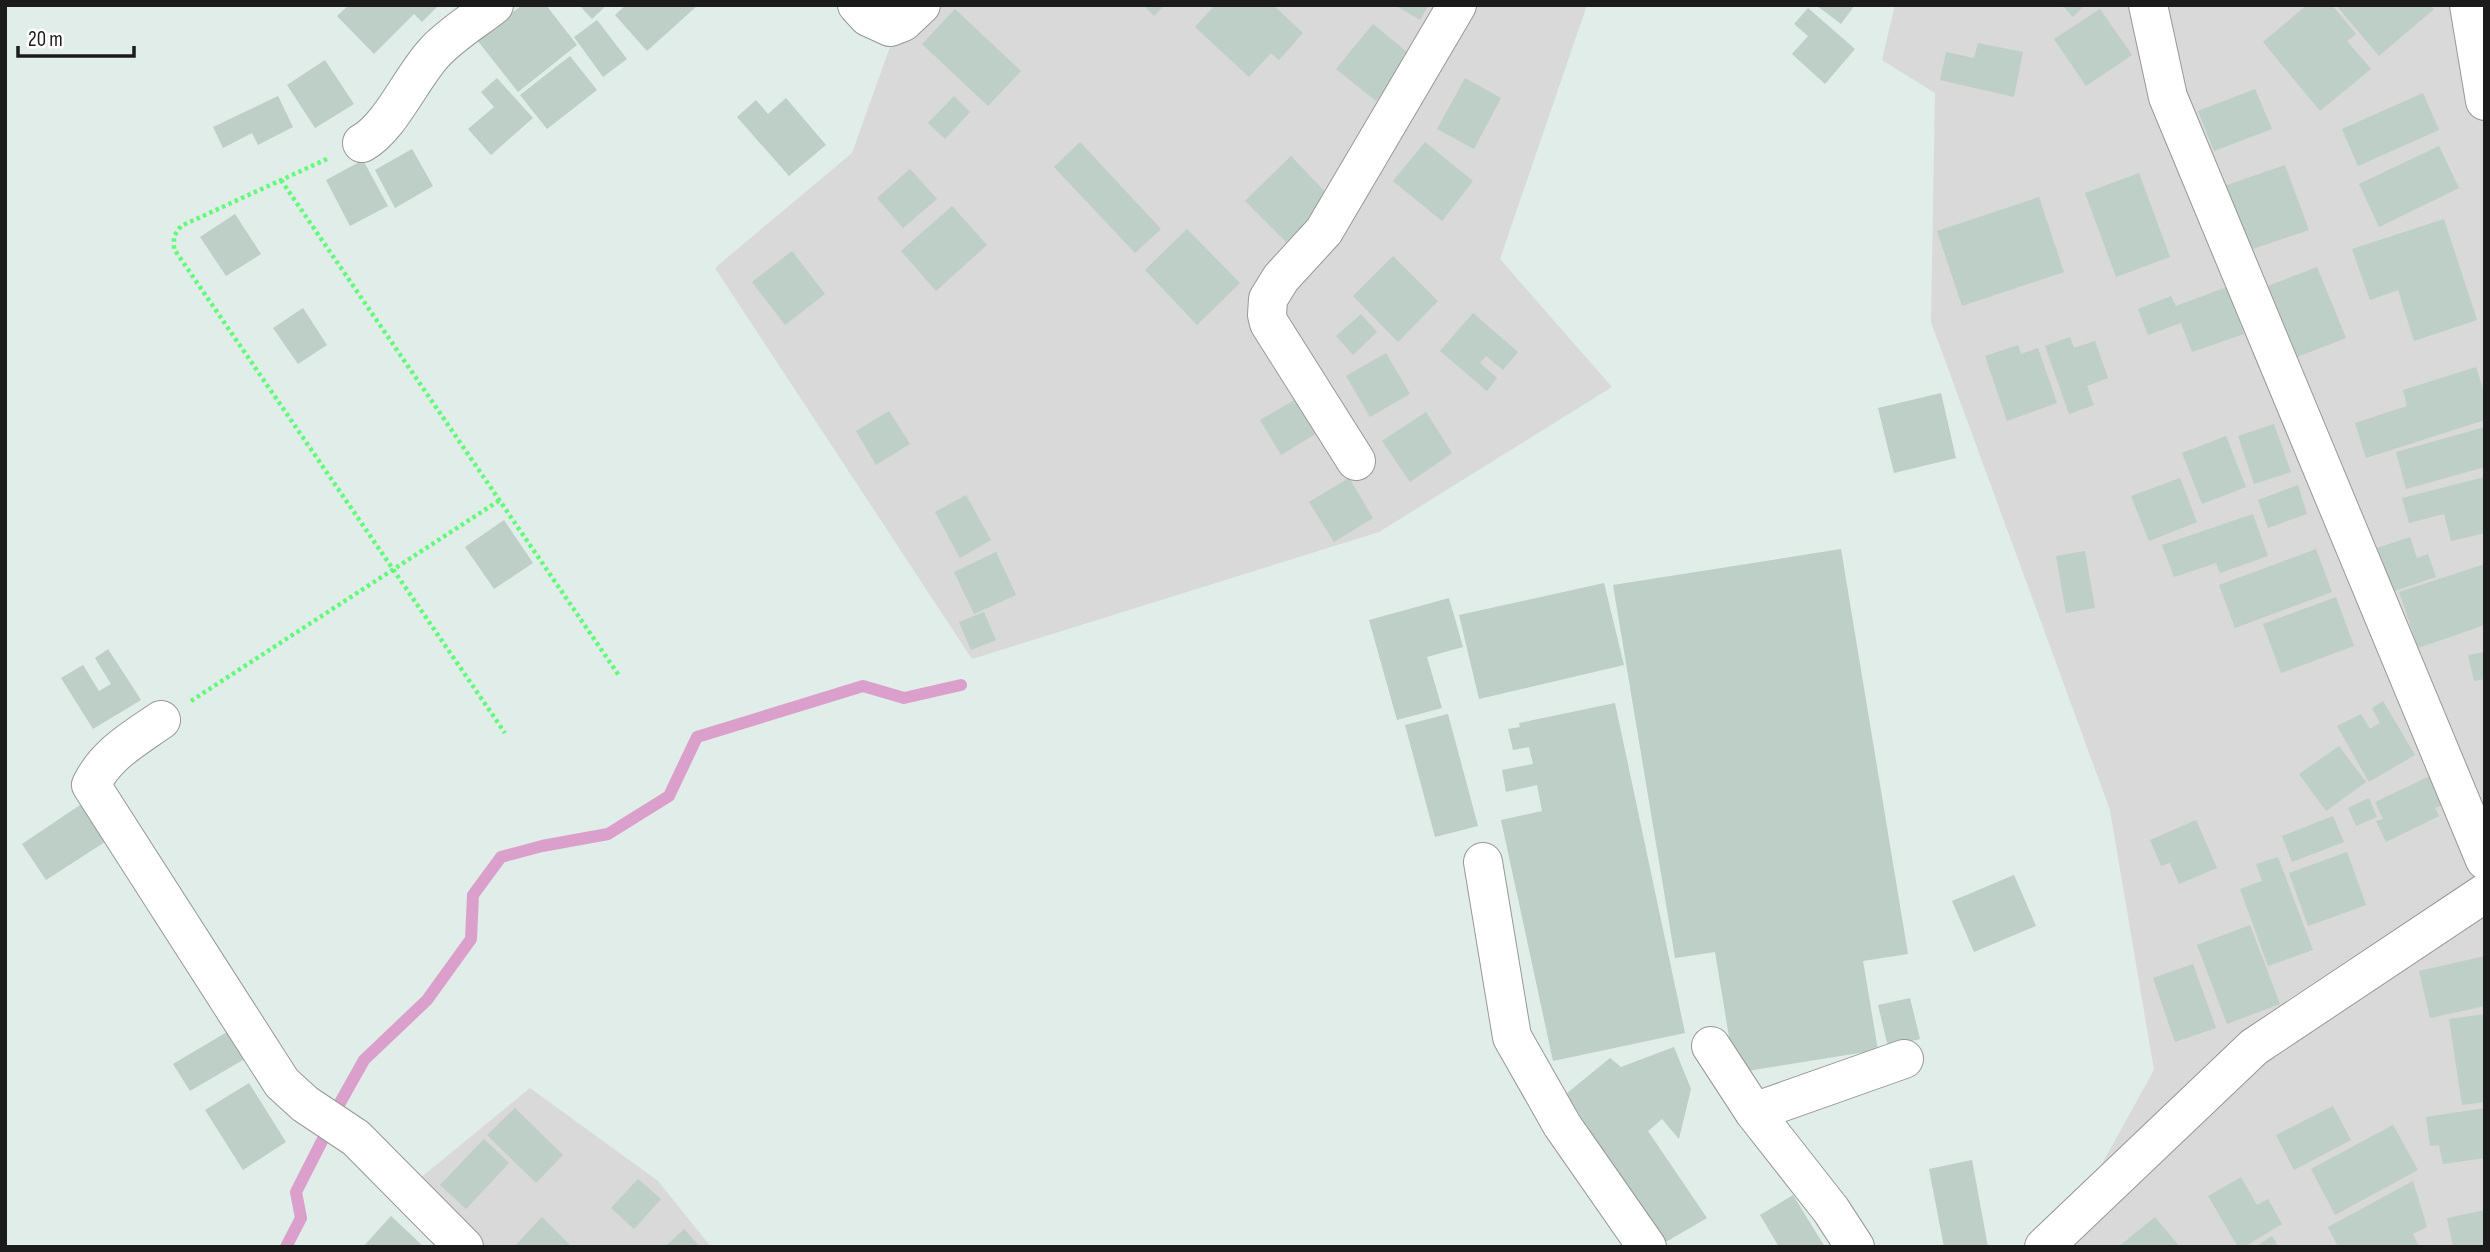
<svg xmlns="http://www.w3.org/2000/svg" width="2490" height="1252" font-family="'Sofia Sans Condensed',sans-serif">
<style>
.residential{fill:#d8d9d8}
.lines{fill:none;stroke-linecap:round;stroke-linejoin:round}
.stream{stroke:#db9fcb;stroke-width:12}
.building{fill:#bdcfc6}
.street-casing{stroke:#989898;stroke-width:40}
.path{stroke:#63fa79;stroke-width:4.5;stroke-dasharray:3.5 3.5;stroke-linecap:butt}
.street{stroke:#fff;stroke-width:38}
</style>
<rect width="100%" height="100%" fill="#e0ede9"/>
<g class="residential">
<path d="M905 5H1587L1500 259 1612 387 1379 532 972 659 715 268 852 153Z"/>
<path d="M1895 5H2485V1247H2056L2154 1070 2110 810 1931 322 1935 93 1882 60Z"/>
<path d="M530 1088 658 1181 711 1247H478L413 1184Z"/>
</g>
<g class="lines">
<g class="stream">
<path d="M336 1110 364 1060 427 1000 471 939 473 895 501 857 542 846 608 834 669 796 697 737 863 686 904 698 961 685"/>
<path d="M286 1247 301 1218 296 1192 324 1137"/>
</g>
</g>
<g class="building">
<path d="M349 5H439L422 22 414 14 374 54 337 16Z"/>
<path d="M522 5H546L577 45 518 92 477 40Z"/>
<path d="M579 5H607L592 19Z"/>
<path d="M626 5H698L647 51 615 15Z"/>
<path d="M1143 5H1165L1154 16Z"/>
<path d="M1215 5H1273L1303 33 1279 60 1271 53 1249 77 1195 27Z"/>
<path d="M1395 5H1429L1420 20Z"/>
<path d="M1816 5H1855L1841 24Z"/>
<path d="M2062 5H2085L2073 17Z"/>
<path d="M2307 5H2332L2356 34 2347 41 2371 69 2320 111 2263 42Z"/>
<path d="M2336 5H2430L2434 9 2379 56Z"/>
<path d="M1808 8 1855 49 1825 84 1792 54 1808 36 1794 24Z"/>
<path d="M955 9 1021 71 988 106 922 44Z"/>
<path d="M2100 9 2132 55 2086 86 2054 39Z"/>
<path d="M597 20 627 59 603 77 574 37Z"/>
<path d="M1373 24 1413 57 1376 101 1336 69Z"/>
<path d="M1978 43 2023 52 2014 97 1940 80 1946 52 1974 58Z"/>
<path d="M570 56 597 90 547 129 520 95Z"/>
<path d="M325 60 354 104 315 128 287 85Z"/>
<path d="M497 78 533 118 491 155 468 129 494 107 481 92Z"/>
<path d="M1465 78 1501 98 1474 149 1437 129Z"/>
<path d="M2255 89 2272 129 2214 151 2198 111Z"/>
<path d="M2423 93 2439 130 2358 166 2342 129Z"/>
<path d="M278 96 293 127 258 145 252 133 223 148 213 127Z"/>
<path d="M954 96 970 112 945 139 928 123Z"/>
<path d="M786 98 826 145 789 176 737 117 756 100 768 114Z"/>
<path d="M1080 142 1161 229 1135 253 1054 167Z"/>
<path d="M1425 142 1473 181 1442 221 1393 181Z"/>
<path d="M2439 146 2459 188 2379 227 2359 184Z"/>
<path d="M412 149 433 186 395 208 375 170Z"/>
<path d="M1291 156 1331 198 1286 242 1245 201Z"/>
<path d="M363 160 388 206 350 226 326 180Z"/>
<path d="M2285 165 2309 230 2247 251 2224 186Z"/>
<path d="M910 169 937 199 903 228 877 198Z"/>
<path d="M2139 173 2170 257 2116 277 2085 193Z"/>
<path d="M2039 197 2064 272 1962 306 1937 231Z"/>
<path d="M952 206 987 245 936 291 901 251Z"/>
<path d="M235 214 261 254 226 276 200 237Z"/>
<path d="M2444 219 2477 320 2414 341 2398 290 2370 300 2352 249Z"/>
<path d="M1187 229 1240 283 1197 325 1145 270Z"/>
<path d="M792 251 825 294 785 325 752 282Z"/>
<path d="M1393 256 1438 301 1398 342 1353 296Z"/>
<path d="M2317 267 2346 338 2297 357 2268 286Z"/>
<path d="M2227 287 2244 334 2192 352 2181 323 2148 335 2138 309 2171 296 2176 306Z"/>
<path d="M303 308 327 345 298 364 273 328Z"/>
<path d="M1473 313 1518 352 1503 370 1486 356 1480 363 1497 378 1487 391 1440 351Z"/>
<path d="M1361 314 1377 332 1353 355 1336 336Z"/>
<path d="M2070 337 2074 348 2095 341 2108 378 2087 386 2094 405 2069 414 2045 346Z"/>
<path d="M2018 345 2021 354 2038 348 2057 403 2007 421 1985 356Z"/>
<path d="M1386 353 1410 394 1370 417 1346 376Z"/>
<path d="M2476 367 2485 395V420L2366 458 2355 423 2407 406 2403 390Z"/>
<path d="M1941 393 1956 458 1894 473 1878 408Z"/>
<path d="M1298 398 1319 432 1281 455 1260 420Z"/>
<path d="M889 411 910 444 876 465 856 431Z"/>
<path d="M1426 412 1452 453 1410 482 1382 441Z"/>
<path d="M2274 424 2291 472 2254 484 2238 436Z"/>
<path d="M2485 427V467L2406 489 2396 452Z"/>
<path d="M2226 436 2246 487 2202 504 2182 453Z"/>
<path d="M2485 477V533L2451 541 2444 514 2409 523 2402 498Z"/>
<path d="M1349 478 1373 518 1334 542 1309 502Z"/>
<path d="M2180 478 2197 522 2149 541 2131 496Z"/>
<path d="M2298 485 2307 514 2268 528 2258 500Z"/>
<path d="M966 495 991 540 960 558 935 512Z"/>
<path d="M2253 514 2268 556 2220 573 2216 563 2174 577 2162 545Z"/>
<path d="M504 520 533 563 494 589 465 547Z"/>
<path d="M2410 537 2417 558 2428 554 2436 577 2383 595 2368 551Z"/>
<path d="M1841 549 1908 954 1863 961 1878 1050 1735 1073 1715 952 1675 958 1613 585Z"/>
<path d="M2316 549 2332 592 2235 628 2219 585Z"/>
<path d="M2085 551 2095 608 2066 613 2056 556Z"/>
<path d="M996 552 1016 595 974 614 954 572Z"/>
<path d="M2485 564V625L2418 648 2399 592Z"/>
<path d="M1604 583 1624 665 1479 699 1459 615Z"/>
<path d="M2336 597 2354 646 2281 673 2263 624Z"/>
<path d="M1449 598 1463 647 1427 657 1442 708 1397 720 1369 620Z"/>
<path d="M984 612 996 640 971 650 959 622Z"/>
<path d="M108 649 141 700 93 729 61 678 83 665 99 691 111 684 95 658Z"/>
<path d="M2485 652V679L2474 681 2468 655Z"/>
<path d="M2383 701 2415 755 2369 782 2337 726 2361 714 2370 729 2380 723 2372 708Z"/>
<path d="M1615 703 1685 1033 1553 1061 1501 820 1542 811 1537 785 1506 792 1502 770 1533 764 1529 747 1513 750 1508 729 1520 727 1519 723Z"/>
<path d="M1448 714 1478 826 1435 837 1405 725Z"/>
<path d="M2339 746 2366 782 2326 811 2299 774Z"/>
<path d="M2430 776 2444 804 2435 808 2439 816 2386 842 2376 821 2383 819 2375 802Z"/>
<path d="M2369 798 2377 817 2356 826 2348 808Z"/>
<path d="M83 803 108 840 46 880 22 844Z"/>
<path d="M2333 816 2344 842 2292 862 2282 836Z"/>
<path d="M2196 820 2217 868 2179 884 2170 863 2161 866 2150 840Z"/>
<path d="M2347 852 2366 905 2308 926 2289 873Z"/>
<path d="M2278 857 2313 950 2268 966 2240 889 2262 881 2256 864Z"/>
<path d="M2014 875 2036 926 1974 952 1952 901Z"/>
<path d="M2250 925 2280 1004 2227 1024 2197 945Z"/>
<path d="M2485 956V1006L2430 1018 2419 971Z"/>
<path d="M2193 964 2216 1028 2175 1042 2153 978Z"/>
<path d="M1910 998 1920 1039 1888 1047 1878 1005Z"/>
<path d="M2485 1014V1102L2462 1105 2449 1019Z"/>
<path d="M232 1029 248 1057 190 1091 173 1064Z"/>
<path d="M1674 1047 1691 1089 1679 1139 1662 1119 1648 1131 1707 1218 1664 1243 1566 1094 1610 1058 1621 1067Z"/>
<path d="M249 1083 286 1142 243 1170 205 1110Z"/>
<path d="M2333 1106 2351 1140 2294 1170 2276 1135Z"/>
<path d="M515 1108 563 1155 536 1183 487 1135Z"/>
<path d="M2485 1108V1158L2443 1164 2439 1145 2430 1146 2426 1117Z"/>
<path d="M2393 1125 2418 1170 2335 1215 2311 1169Z"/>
<path d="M484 1139 509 1163 466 1209 440 1185Z"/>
<path d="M1972 1160 1988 1247H1944L1929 1169Z"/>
<path d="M2241 1177 2257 1205 2268 1199 2282 1224 2244 1247H2238L2208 1196Z"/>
<path d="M638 1179 661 1199 634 1229 611 1208Z"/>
<path d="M2413 1181 2427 1227 2413 1234 2419 1247H2338L2328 1227Z"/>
<path d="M1793 1195 1825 1247H1779L1760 1215Z"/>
<path d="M2485 1210V1247H2453L2447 1218Z"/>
<path d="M391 1216 424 1247H363Z"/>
<path d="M542 1217 572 1247H514Z"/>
<path d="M2155 1217 2180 1247H2118Z"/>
<path d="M684 1229 700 1247H665Z"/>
<path d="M2272 1236 2279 1247H2255Z"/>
</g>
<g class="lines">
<defs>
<g id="street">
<path d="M857 5 868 17 890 27 903 22 921 5"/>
<path d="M2148 5 2168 97 2485 860"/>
<path d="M2469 5 2485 101"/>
<path d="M362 143C390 128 411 78 434 53 450 35 475 20 494 5"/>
<path d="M1356 461 1269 323 1267 315 1268 299 1281 278 1324 231 1457 5"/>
<path d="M161 720C134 739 106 754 91 785L282 1083 305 1104 356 1138 464 1247"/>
<path d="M1483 862 1512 1037 1562 1125 1647 1247"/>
<path d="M1711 1046 1754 1112 1831 1210 1855 1247"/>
<path d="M1754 1112 1904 1059"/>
<path d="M2044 1247 2254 1047 2485 893"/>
</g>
</defs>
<use href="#street" class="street-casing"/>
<g class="path">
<path d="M327 159 181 226 174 236V249L505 733"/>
<path d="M281 180 620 677"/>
<path d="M191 701 500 500"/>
</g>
<use href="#street" class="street"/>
</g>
<rect width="2490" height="1252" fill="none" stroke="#1b1b1b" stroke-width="14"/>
<path d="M18 46v10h116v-10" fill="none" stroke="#1b1b1b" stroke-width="3.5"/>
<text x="28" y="46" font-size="21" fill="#1b1b1b" stroke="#ffffff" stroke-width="5" paint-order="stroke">20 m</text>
</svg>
